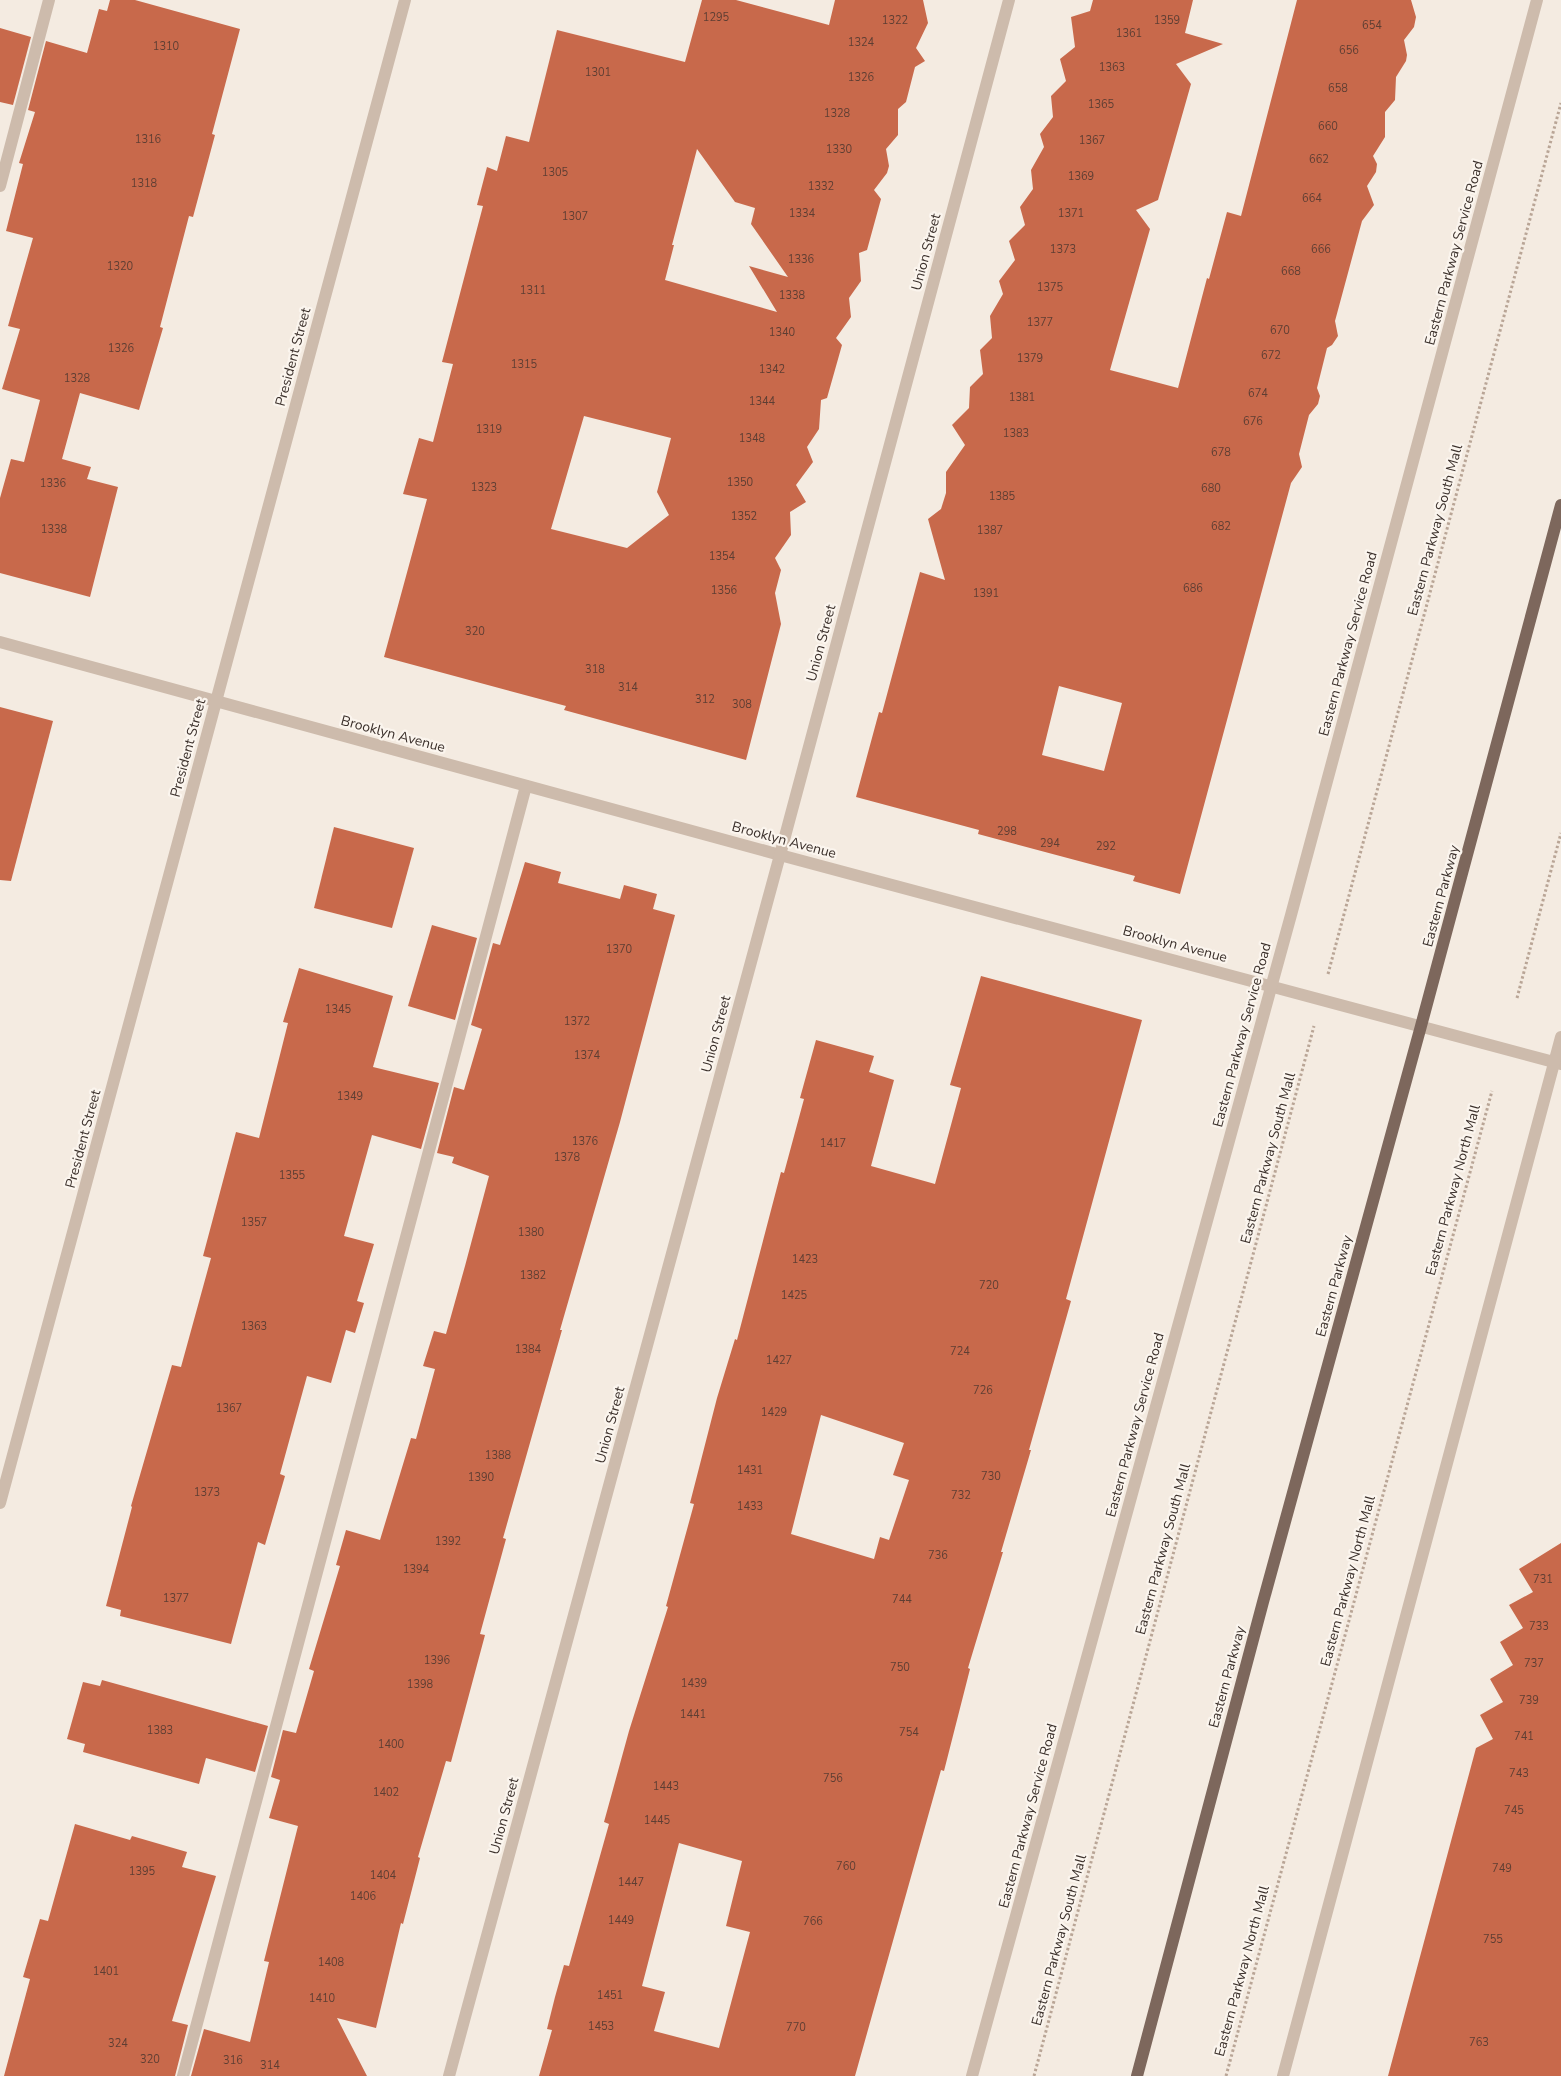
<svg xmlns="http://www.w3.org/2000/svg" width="1561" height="2076" font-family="'Nunito Sans',sans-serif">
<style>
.building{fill:#c8694b;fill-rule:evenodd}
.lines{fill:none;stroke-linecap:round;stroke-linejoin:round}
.path{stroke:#b9a596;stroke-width:3;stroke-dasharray:2.5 2.5;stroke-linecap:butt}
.service{stroke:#cdbbac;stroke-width:12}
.minor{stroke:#cdbbac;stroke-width:12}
.primary{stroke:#7d675c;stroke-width:12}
.labels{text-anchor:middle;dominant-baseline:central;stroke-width:4.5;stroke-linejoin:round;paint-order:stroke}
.number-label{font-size:11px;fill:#5e3e33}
.street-label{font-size:14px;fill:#3b302b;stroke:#fbf5ee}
</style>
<rect width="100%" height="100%" fill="#f4ebe1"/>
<g class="building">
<path d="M110 0H135L240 29 212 134 215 135 193 217 189 216 160 327 163 328 139 410 80 393 62 459 91 467 87 479 118 487 90 597 0 573V498L11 459 24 462 40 400 2 389 20 329 8 326 33 238 6 231 23 164 19 163 35 112 28 110 46 41 87 53 99 9 107 11Z"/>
<path d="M702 0H736L829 25 835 0H923L928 23 916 48 925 61 915 67 906 102 898 109V135L886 149 889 166 887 173 874 190 881 199 867 250 859 253 861 281 849 298 851 317 836 338 842 345 827 398 821 400 819 429 807 447 813 462 796 485 806 502 790 512 791 535 775 558 781 570 775 593 781 624 746 760 564 710 566 706 384 657 427 499 403 494 419 438 433 442 453 364 442 362 483 206 477 205 487 167 497 171 506 136 529 142 557 30 685 62ZM697 149 735 202 755 208 751 224 788 277 749 266 777 312 665 280 674 245H672ZM584 416 671 438 657 492 669 515 627 548 551 529Z"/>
<path d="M1093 0H1193L1185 33 1223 44 1176 64 1191 84 1158 200 1136 210 1150 229 1110 370 1178 388 1207 278 1209 279 1227 212 1241 216 1297 0H1411L1416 17 1414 27 1404 40 1407 55 1406 61 1396 77 1395 100 1385 112V137L1373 156 1377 164 1376 172 1367 186 1374 205 1362 221 1335 321 1338 336 1332 345 1327 348 1317 388 1320 396 1318 404 1309 415 1299 454 1302 467 1291 483 1180 894 1133 881 1135 876 978 834 979 830 856 797 879 712 882 713 920 572 945 580 928 519 941 509 946 493V472L965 445 952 425 969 408 970 387 983 374 980 350 992 338 990 316 1003 294 999 281 1015 260 1009 241 1025 225 1020 207 1033 189 1031 170 1044 147 1040 134 1053 117 1051 96 1066 81 1060 59 1075 47 1071 17 1090 11ZM1059 686 1122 703 1104 771 1042 755Z"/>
<path d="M0 28 31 37 13 105 0 102Z"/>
<path d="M0 707 53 721 11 881 0 880Z"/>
<path d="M334 827 414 848 392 928 314 908Z"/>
<path d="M525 862 561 872 558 883 620 899 624 885 657 894 653 909 675 915 620 1122 560 1330H562L503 1538 506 1539 480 1634 485 1635 451 1762 446 1761 418 1857 420 1858 403 1924 401 1923 376 2028 337 2018 367 2076H191L204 2029 250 2042 269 1962 264 1961 298 1826 269 1818 280 1780 271 1777 283 1730 296 1733 314 1671 309 1669 340 1566 336 1565 346 1530 380 1540 411 1438 416 1439 435 1369 423 1366 434 1331 446 1334 465 1266 489 1176 452 1163 454 1157 437 1153 454 1087 464 1090 482 1029 471 1025 493 943 500 945Z"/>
<path d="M432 925 477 938 455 1020 408 1006Z"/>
<path d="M299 968 393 996 373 1067 439 1083 421 1149 372 1135 344 1236 374 1244 357 1301 364 1303 355 1333 346 1330 331 1383 307 1376 280 1474 285 1476 265 1545 258 1542 231 1644 120 1616 121 1610 106 1606 132 1507 131 1506 172 1365 181 1367 211 1258 203 1256 236 1132 259 1138 288 1023 283 1022Z"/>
<path d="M981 976 1142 1020 1066 1299 1071 1301 1029 1450H1031L1001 1552H1003L968 1668 970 1669 944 1771 941 1770 855 2076H539L552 2030 547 2029 555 1997 564 1965 569 1966 609 1824 604 1822 629 1731 668 1607 666 1606 694 1504 690 1503 717 1398 735 1339 737 1340 781 1172 784 1173 804 1099 800 1098 816 1040 874 1056 869 1072 894 1080 871 1166 935 1184 961 1088 950 1085ZM821 1415 904 1443 893 1475 909 1480 889 1540 880 1537 874 1559 791 1534ZM679 1843 742 1861 726 1926 750 1932 719 2048 654 2031 665 1992 642 1986Z"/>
<path d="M1561 1543V2076H1388L1476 1748 1493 1739 1480 1715 1503 1702 1490 1679 1513 1665 1500 1642 1523 1628 1509 1605 1533 1592 1519 1569Z"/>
<path d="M102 1680 268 1726 255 1772 206 1758 199 1784 83 1752 85 1744 67 1739 83 1682 100 1686Z"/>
<path d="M75 1824 130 1840 132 1836 187 1852 182 1867 216 1876 172 2021 188 2025 175 2076H4L30 1979 23 1977 40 1919 48 1921Z"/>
</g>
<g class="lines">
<g class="path">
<path d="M1328 974 1561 103"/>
<path d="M1517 998 1561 833"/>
<path d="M1034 2076 1314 1026"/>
<path d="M1226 2076 1492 1091"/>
</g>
<g class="service">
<path d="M0 186 49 0"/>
<path d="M183 2076 526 786"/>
</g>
<g class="minor">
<path d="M0 642 780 855 1561 1064"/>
<path d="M0 1503 405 0"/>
<path d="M449 2076 780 855 1009 0"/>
<path d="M972 2076 1291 915 1537 0"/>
<path d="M1283 2076 1561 1037"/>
</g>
<path class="primary" d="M1137 2076 1263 1602 1421 1026 1561 505"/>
</g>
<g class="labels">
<g class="number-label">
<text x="716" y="17">1295</text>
<text x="895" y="20">1322</text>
<text x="1167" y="20">1359</text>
<text x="1372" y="25">654</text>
<text x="1129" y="33">1361</text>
<text x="861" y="42">1324</text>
<text x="166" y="46">1310</text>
<text x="1349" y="50">656</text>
<text x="1112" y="67">1363</text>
<text x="598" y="72">1301</text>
<text x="861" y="77">1326</text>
<text x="1338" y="88">658</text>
<text x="1101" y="104">1365</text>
<text x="837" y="113">1328</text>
<text x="1328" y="126">660</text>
<text x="148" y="139">1316</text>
<text x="1092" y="140">1367</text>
<text x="839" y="149">1330</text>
<text x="1319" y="159">662</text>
<text x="555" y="172">1305</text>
<text x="1081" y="176">1369</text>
<text x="144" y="183">1318</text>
<text x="821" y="186">1332</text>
<text x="1312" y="198">664</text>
<text x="802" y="213">1334</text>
<text x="1071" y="213">1371</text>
<text x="575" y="216">1307</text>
<text x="1063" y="249">1373</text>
<text x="1321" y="249">666</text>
<text x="801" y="259">1336</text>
<text x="120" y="266">1320</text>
<text x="1291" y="271">668</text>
<text x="1050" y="287">1375</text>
<text x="533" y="290">1311</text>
<text x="792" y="295">1338</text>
<text x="1040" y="322">1377</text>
<text x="1280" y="330">670</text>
<text x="782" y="332">1340</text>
<text x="121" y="348">1326</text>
<text x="1271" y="355">672</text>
<text x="1030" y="358">1379</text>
<text x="524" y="364">1315</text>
<text x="772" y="369">1342</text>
<text x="77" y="378">1328</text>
<text x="1258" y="393">674</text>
<text x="1022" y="397">1381</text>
<text x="762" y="401">1344</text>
<text x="1253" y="421">676</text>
<text x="489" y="429">1319</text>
<text x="1016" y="433">1383</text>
<text x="752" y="438">1348</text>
<text x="1221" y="452">678</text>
<text x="740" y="482">1350</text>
<text x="53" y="483">1336</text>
<text x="484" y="487">1323</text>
<text x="1211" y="488">680</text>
<text x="1002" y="496">1385</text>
<text x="744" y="516">1352</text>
<text x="1221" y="526">682</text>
<text x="54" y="529">1338</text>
<text x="990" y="530">1387</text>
<text x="722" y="556">1354</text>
<text x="1193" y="588">686</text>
<text x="724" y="590">1356</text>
<text x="986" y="593">1391</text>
<text x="475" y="631">320</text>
<text x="595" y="669">318</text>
<text x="628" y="687">314</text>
<text x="705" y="699">312</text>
<text x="742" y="704">308</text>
<text x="1007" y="831">298</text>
<text x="1050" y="843">294</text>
<text x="1106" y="846">292</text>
<text x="619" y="949">1370</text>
<text x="338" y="1009">1345</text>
<text x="577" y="1021">1372</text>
<text x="587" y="1055">1374</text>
<text x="350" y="1096">1349</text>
<text x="585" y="1141">1376</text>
<text x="833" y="1143">1417</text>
<text x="567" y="1157">1378</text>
<text x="292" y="1175">1355</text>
<text x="254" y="1222">1357</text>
<text x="531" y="1232">1380</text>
<text x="805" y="1259">1423</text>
<text x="533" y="1275">1382</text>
<text x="989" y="1285">720</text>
<text x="794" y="1295">1425</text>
<text x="254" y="1326">1363</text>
<text x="528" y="1349">1384</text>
<text x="960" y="1351">724</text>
<text x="779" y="1360">1427</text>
<text x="983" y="1390">726</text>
<text x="229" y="1408">1367</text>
<text x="774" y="1412">1429</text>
<text x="498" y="1455">1388</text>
<text x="750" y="1470">1431</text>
<text x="991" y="1476">730</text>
<text x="481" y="1477">1390</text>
<text x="207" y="1492">1373</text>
<text x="961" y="1495">732</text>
<text x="750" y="1506">1433</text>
<text x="448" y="1541">1392</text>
<text x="938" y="1555">736</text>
<text x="416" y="1569">1394</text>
<text x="1543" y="1579">731</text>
<text x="176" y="1598">1377</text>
<text x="902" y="1599">744</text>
<text x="1539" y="1626">733</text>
<text x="437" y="1660">1396</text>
<text x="1534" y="1663">737</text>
<text x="900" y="1667">750</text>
<text x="694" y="1683">1439</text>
<text x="420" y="1684">1398</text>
<text x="1529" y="1700">739</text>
<text x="693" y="1714">1441</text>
<text x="160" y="1730">1383</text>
<text x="909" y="1732">754</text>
<text x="1524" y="1736">741</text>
<text x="391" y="1744">1400</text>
<text x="1519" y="1773">743</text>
<text x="833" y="1778">756</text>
<text x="666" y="1786">1443</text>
<text x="386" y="1792">1402</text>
<text x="1514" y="1810">745</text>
<text x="657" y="1820">1445</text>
<text x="846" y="1866">760</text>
<text x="1502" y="1868">749</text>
<text x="142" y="1871">1395</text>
<text x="383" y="1875">1404</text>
<text x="631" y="1882">1447</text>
<text x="363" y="1896">1406</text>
<text x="621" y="1920">1449</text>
<text x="813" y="1921">766</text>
<text x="1493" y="1939">755</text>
<text x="331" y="1962">1408</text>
<text x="106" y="1971">1401</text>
<text x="610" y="1995">1451</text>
<text x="322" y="1998">1410</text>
<text x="601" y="2026">1453</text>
<text x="796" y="2027">770</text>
<text x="1479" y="2042">763</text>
<text x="118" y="2043">324</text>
<text x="150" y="2059">320</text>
<text x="233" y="2060">316</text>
<text x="270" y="2065">314</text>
</g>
<g class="street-label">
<text transform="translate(926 252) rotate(-75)">Union Street</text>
<text transform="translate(1454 253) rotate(-75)">Eastern Parkway Service Road</text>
<text transform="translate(293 357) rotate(-75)">President Street</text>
<text transform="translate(1435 530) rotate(-75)">Eastern Parkway South Mall</text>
<text transform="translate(821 643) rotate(-75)">Union Street</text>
<text transform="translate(1348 644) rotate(-75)">Eastern Parkway Service Road</text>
<text transform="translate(393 734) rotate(15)">Brooklyn Avenue</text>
<text transform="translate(188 748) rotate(-75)">President Street</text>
<text transform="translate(784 840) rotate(15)">Brooklyn Avenue</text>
<text transform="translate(1441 896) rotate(-75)">Eastern Parkway</text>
<text transform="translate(1175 944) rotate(15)">Brooklyn Avenue</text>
<text transform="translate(716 1034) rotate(-75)">Union Street</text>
<text transform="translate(1242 1035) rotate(-75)">Eastern Parkway Service Road</text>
<text transform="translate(83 1139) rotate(-75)">President Street</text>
<text transform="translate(1268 1158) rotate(-75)">Eastern Parkway South Mall</text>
<text transform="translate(1453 1190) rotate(-75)">Eastern Parkway North Mall</text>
<text transform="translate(1334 1286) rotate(-75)">Eastern Parkway</text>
<text transform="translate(610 1425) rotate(-75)">Union Street</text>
<text transform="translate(1135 1425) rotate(-75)">Eastern Parkway Service Road</text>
<text transform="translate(1163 1549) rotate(-75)">Eastern Parkway South Mall</text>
<text transform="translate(1348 1581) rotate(-75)">Eastern Parkway North Mall</text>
<text transform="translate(1227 1677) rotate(-75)">Eastern Parkway</text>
<text transform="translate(504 1816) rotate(-75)">Union Street</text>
<text transform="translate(1028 1816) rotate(-75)">Eastern Parkway Service Road</text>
<text transform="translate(1059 1940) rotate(-75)">Eastern Parkway South Mall</text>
<text transform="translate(1242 1971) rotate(-75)">Eastern Parkway North Mall</text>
</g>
</g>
</svg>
